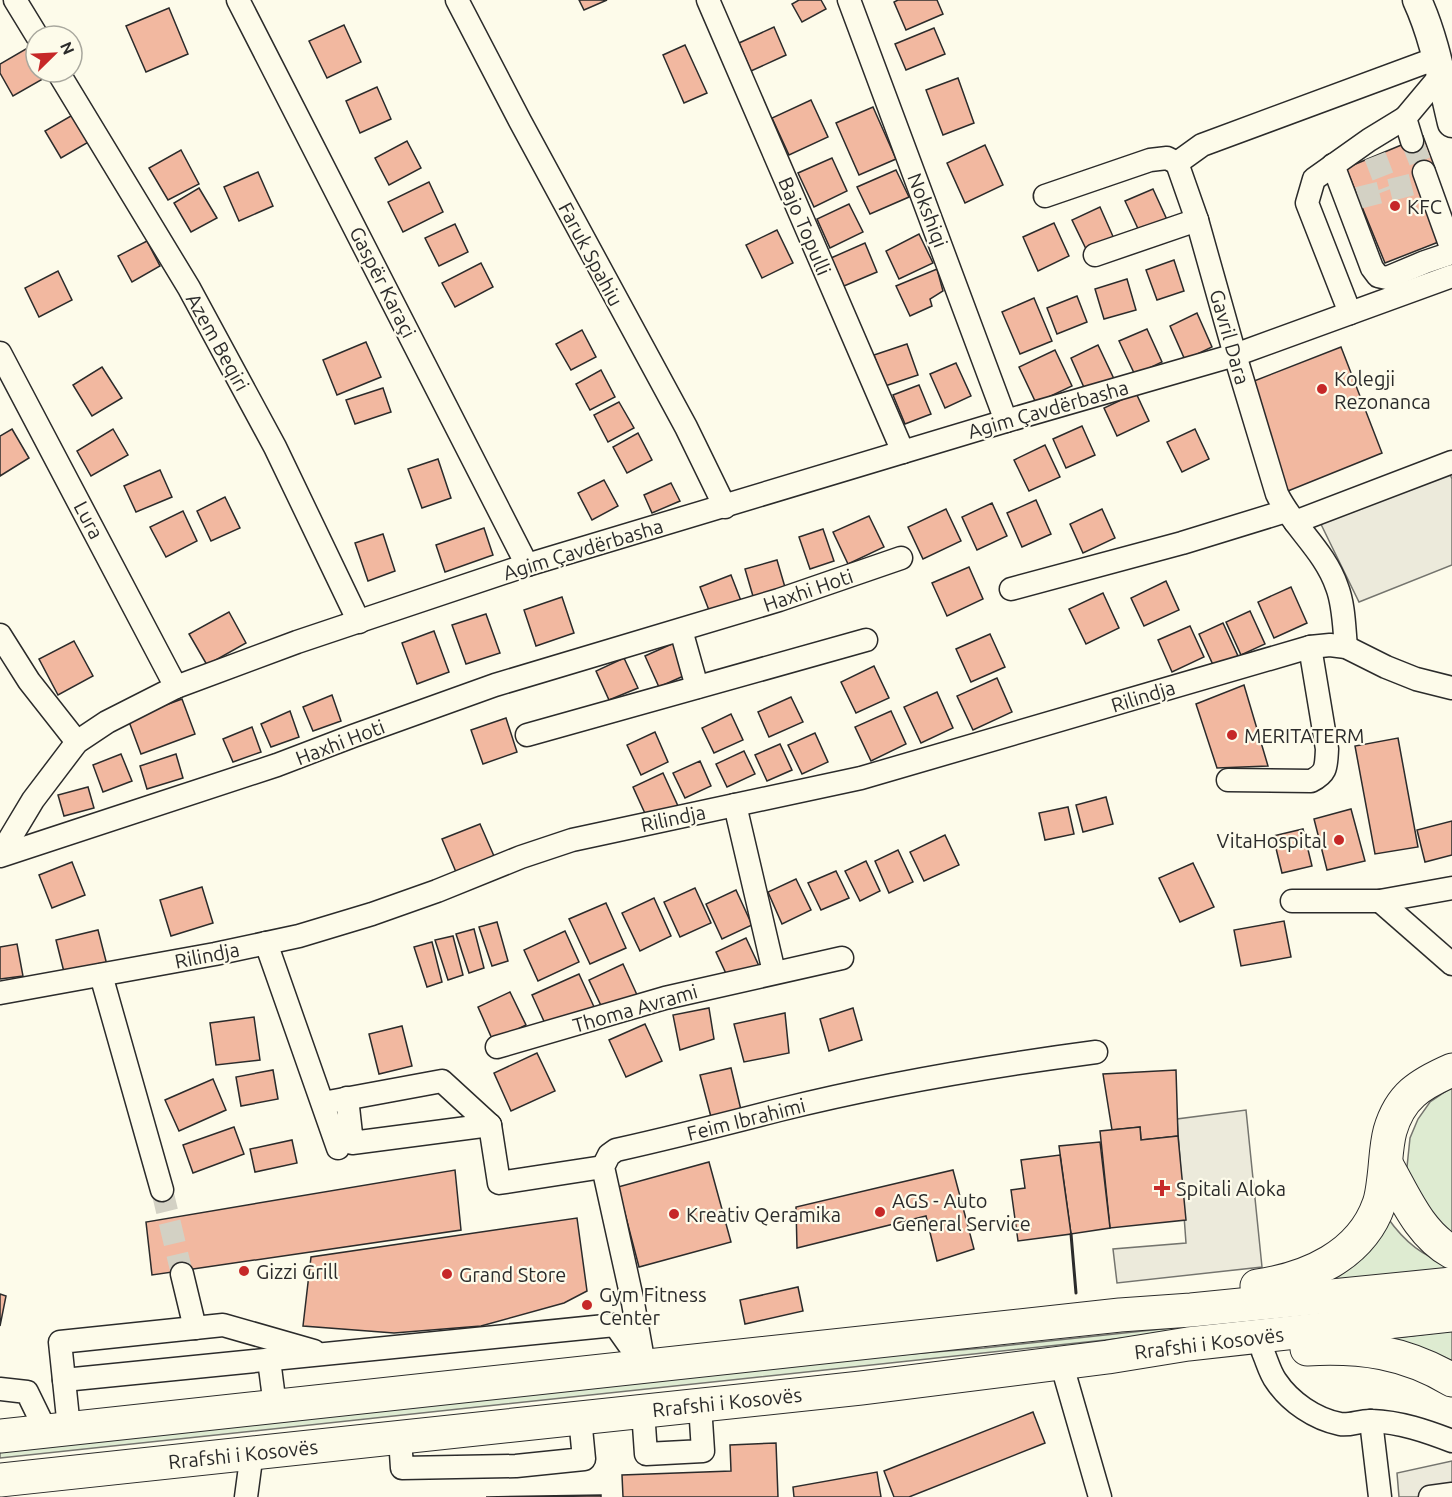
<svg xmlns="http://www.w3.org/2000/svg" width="1452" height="1497" font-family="Ubuntu,sans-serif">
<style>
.green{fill:#deebd1;stroke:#74746e;stroke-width:1.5}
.parking{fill:#eceadb;stroke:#74746e;stroke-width:1.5}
.building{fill:#f2b8a0;stroke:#2b2b2b;stroke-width:1.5}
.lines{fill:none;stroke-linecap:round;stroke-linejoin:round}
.minor-tunnel{stroke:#d3d1c4;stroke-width:22;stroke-dasharray:22 11;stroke-linecap:butt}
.minor-casing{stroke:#2b2b2b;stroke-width:25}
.major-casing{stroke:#2b2b2b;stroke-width:31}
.highway-casing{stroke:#2b2b2b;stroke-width:35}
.minor{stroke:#fdfbea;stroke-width:22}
.major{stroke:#fdfbea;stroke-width:28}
.highway{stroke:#fdfbea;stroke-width:33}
.wall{stroke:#2b2b2b;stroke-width:3}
.poi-dot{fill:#c62828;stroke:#fdfbea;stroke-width:2}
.labels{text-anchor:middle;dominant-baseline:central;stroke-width:4.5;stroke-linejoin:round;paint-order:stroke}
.poi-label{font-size:20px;fill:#2b2b2b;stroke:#fdfbea;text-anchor:start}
.street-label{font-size:20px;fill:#2b2b2b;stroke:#fdfbea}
</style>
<rect width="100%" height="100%" fill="#fdfbea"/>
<g class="green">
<path d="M1452 1087V1248L1411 1196 1407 1167 1410 1138 1418 1119 1430 1102Z"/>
<path d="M1387 1217C1406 1244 1422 1255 1452 1267V1273L1299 1288Z"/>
<path d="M1452 1298V1303L0 1458V1447L811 1362 984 1348Z"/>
<path d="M1452 1331V1371L1377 1340Z"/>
</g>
<g class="parking">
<path d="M1444 459 1452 479V565L1359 602 1314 510Z"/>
<path d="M1246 1110 1262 1267 1117 1283 1113 1249 1186 1243 1177 1119Z"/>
<path d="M1452 1461V1497H1399L1397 1473Z"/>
</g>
<g class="building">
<path d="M579 0H607L584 10Z"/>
<path d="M799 0H821L826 9 802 22 792 4Z"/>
<path d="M898 0H937L943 14 906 30 894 2Z"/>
<path d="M169 8 188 54 146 72 126 26Z"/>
<path d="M344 25 361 62 327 78 309 41Z"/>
<path d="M774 27 786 55 751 71 739 43Z"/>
<path d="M934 28 945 54 906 70 895 44Z"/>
<path d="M685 45 707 93 684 103 663 55Z"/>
<path d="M31 46 36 54V72H46L48 76 13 96 0 73V64Z"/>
<path d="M958 78 974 123 943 135 926 90Z"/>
<path d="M377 87 391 119 360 133 346 101Z"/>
<path d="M811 100 828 137 789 155 772 118Z"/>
<path d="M873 107 896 159 859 175 836 123Z"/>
<path d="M76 113 92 140 61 158 45 131Z"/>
<path d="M1423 136 1435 168 1415 176 1441 241 1385 263 1346 168Z"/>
<path d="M407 141 421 168 389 185 375 158Z"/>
<path d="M985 145 1003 185 965 203 947 163Z"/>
<path d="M181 150 199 184 168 200 149 168Z"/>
<path d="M832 158 847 191 814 207 798 173Z"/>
<path d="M896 170 909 197 870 214 857 187Z"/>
<path d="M258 172 273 206 239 221 224 187Z"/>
<path d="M429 182 443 212 403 232 388 202Z"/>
<path d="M199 188 217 218 191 232 174 203Z"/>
<path d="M1153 189 1168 222 1141 235 1125 201Z"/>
<path d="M849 204 863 232 830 248 817 219Z"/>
<path d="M1100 207 1115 241 1088 253 1072 220Z"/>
<path d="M1054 223 1069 256 1038 271 1023 237Z"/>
<path d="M455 224 468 252 439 266 425 238Z"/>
<path d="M777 230 793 263 762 278 746 245Z"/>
<path d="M919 234 933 263 899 279 886 251Z"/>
<path d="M147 241 160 266 132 282 118 256Z"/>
<path d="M865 243 877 272 844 286 831 258Z"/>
<path d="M1174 260 1184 291 1157 300 1146 270Z"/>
<path d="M481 263 493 287 455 307 442 283Z"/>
<path d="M937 269 943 291 930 299 932 306 910 316 896 286Z"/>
<path d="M58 271 72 300 39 317 25 288Z"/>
<path d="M1127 279 1136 310 1104 319 1095 289Z"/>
<path d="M1077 296 1087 322 1057 334 1047 308Z"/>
<path d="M1034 298 1052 341 1020 354 1002 312Z"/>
<path d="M1197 313 1212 347 1185 360 1170 326Z"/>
<path d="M1147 329 1162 362 1135 375 1119 341Z"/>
<path d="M582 330 596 357 571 370 556 344Z"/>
<path d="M366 342 381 377 337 395 323 360Z"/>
<path d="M907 344 918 375 885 386 874 355Z"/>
<path d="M1098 345 1114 379 1086 392 1071 358Z"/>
<path d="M1341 347 1382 453 1283 493 1244 385Z"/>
<path d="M1055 350 1072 386 1036 403 1019 367Z"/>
<path d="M956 363 971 396 945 408 930 374Z"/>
<path d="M102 367 122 398 92 416 73 385Z"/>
<path d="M601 370 615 397 590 410 576 384Z"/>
<path d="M919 385 931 414 905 424 893 395Z"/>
<path d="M383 388 391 412 355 424 346 400Z"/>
<path d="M1136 393 1149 421 1117 436 1104 408Z"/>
<path d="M619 402 634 428 608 442 594 415Z"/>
<path d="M1082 426 1095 455 1066 468 1053 439Z"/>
<path d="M12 429 29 458 0 476V436Z"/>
<path d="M113 429 128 455 91 476 77 451Z"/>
<path d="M1195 429 1209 459 1182 472 1167 442Z"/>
<path d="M638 433 652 460 627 473 613 447Z"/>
<path d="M1045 445 1060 477 1029 491 1014 460Z"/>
<path d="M438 459 451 498 422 508 408 469Z"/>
<path d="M160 470 172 497 136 512 124 486Z"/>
<path d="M604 480 618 506 592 520 578 493Z"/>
<path d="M671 483 680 501 652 513 644 495Z"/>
<path d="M225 497 240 528 211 541 197 511Z"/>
<path d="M1036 500 1051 534 1022 547 1007 513Z"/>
<path d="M992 503 1007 536 977 550 962 517Z"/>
<path d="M946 509 961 541 923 559 908 527Z"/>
<path d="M1102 509 1115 538 1083 553 1070 524Z"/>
<path d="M183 511 197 541 166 557 150 527Z"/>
<path d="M869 516 884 547 848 564 833 532Z"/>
<path d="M484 528 493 555 445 572 436 545Z"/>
<path d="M823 529 834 561 810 569 799 537Z"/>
<path d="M383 534 395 571 368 581 355 543Z"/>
<path d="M777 560 787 594 755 603 745 569Z"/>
<path d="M969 567 983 599 947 616 932 583Z"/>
<path d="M731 575 743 606 712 618 700 587Z"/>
<path d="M1166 581 1179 610 1144 626 1131 598Z"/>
<path d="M1291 587 1307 623 1274 638 1258 602Z"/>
<path d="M1103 593 1119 628 1086 644 1069 609Z"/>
<path d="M562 597 574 633 536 646 524 610Z"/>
<path d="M1250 611 1265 644 1241 655 1226 622Z"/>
<path d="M229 612 246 643 207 665 189 634Z"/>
<path d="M486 614 500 653 466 664 452 625Z"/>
<path d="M1223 623 1238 656 1214 667 1199 634Z"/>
<path d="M1190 626 1204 657 1172 672 1158 640Z"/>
<path d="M434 631 449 672 417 684 402 643Z"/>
<path d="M990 634 1005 667 971 682 956 649Z"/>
<path d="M74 641 93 676 58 695 39 659Z"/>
<path d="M674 643 688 674 659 687 645 656Z"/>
<path d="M624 658 638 688 609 700 596 671Z"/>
<path d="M874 666 889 698 856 713 841 682Z"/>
<path d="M997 678 1012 712 973 730 957 696Z"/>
<path d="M1244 685 1268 766 1217 768 1196 704Z"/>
<path d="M937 692 953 728 921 743 904 707Z"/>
<path d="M332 695 341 721 313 731 303 707Z"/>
<path d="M791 697 803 722 769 737 758 712Z"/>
<path d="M182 699 195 734 141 754 128 719Z"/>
<path d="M290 711 299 737 271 747 261 724Z"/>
<path d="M891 711 906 744 871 761 855 727Z"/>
<path d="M731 714 743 740 714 753 702 728Z"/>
<path d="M506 718 517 752 483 764 471 730Z"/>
<path d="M252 727 261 752 233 762 223 739Z"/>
<path d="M655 732 668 762 641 775 627 745Z"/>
<path d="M815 733 828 762 802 774 788 745Z"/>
<path d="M1398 738 1418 847 1375 854 1355 746Z"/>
<path d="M780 744 792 770 767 781 755 755Z"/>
<path d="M744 751 755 774 727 787 716 764Z"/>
<path d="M121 754 132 781 103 792 93 765Z"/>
<path d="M176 754 183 778 147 789 140 766Z"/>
<path d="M700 761 711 786 685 798 673 773Z"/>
<path d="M663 773 678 806 648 820 633 787Z"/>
<path d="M88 787 94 808 64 816 58 795Z"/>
<path d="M1106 797 1113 824 1083 832 1076 805Z"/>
<path d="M1068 807 1074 834 1045 840 1039 813Z"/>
<path d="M1351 809 1365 861 1327 870 1314 819Z"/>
<path d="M1452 821V855L1425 862 1417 830Z"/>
<path d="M480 824 494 856 456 872 442 839Z"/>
<path d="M1303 829 1312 866 1282 873 1273 836Z"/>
<path d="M945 835 959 865 924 881 910 852Z"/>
<path d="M898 850 913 882 889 893 875 861Z"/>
<path d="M866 861 880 891 860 901 845 871Z"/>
<path d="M72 862 85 895 52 908 39 875Z"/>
<path d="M1193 863 1214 907 1180 922 1159 878Z"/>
<path d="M836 871 849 898 821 910 808 883Z"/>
<path d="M796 879 811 910 782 924 768 892Z"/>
<path d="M202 887 213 923 171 936 160 900Z"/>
<path d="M695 888 711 923 680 937 664 902Z"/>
<path d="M736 890 752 925 722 939 706 904Z"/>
<path d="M654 898 671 936 640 951 622 913Z"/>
<path d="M606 903 626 948 590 964 569 919Z"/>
<path d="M1284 921 1291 957 1241 966 1234 930Z"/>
<path d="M497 922 508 961 492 966 479 927Z"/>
<path d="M474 929 484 968 469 973 456 934Z"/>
<path d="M98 930 107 965 65 976 56 940Z"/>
<path d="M565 931 579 962 538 981 524 950Z"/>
<path d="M453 936 463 975 448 980 435 940Z"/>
<path d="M746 938 759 966 729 980 716 952Z"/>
<path d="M432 942 442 982 427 987 414 947Z"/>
<path d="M17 944 23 976 0 979V947Z"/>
<path d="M623 964 638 997 604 1012 589 980Z"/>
<path d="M579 974 595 1009 548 1030 532 995Z"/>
<path d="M510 992 526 1025 493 1041 478 1007Z"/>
<path d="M709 1008 714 1039 680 1050 673 1015Z"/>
<path d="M853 1008 862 1040 829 1051 820 1019Z"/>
<path d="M785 1013 789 1053 744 1062 734 1024Z"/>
<path d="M254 1017 260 1060 216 1065 210 1023Z"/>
<path d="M645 1024 662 1061 626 1077 609 1040Z"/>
<path d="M402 1026 412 1066 379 1074 369 1034Z"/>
<path d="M537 1053 555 1091 511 1111 494 1073Z"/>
<path d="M731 1068 741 1110 711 1117 700 1075Z"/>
<path d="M273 1070 278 1099 241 1106 236 1077Z"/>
<path d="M1176 1070 1178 1136 1141 1140 1140 1127 1112 1130 1103 1074Z"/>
<path d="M213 1079 226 1110 179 1131 165 1100Z"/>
<path d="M234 1127 244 1154 193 1173 183 1145Z"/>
<path d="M1140 1127 1141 1140 1178 1136 1186 1220 1110 1228 1100 1131Z"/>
<path d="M292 1140 297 1163 255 1172 250 1149Z"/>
<path d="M1100 1142 1110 1228 1071 1234 1059 1146Z"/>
<path d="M1060 1155 1071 1234 1018 1241 1011 1190 1025 1188 1021 1160Z"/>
<path d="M709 1162 731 1242 639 1267 618 1187Z"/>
<path d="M455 1170 461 1230 152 1275 146 1222Z"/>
<path d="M953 1170 974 1249 937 1261 926 1216 797 1248 796 1207Z"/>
<path d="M577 1218 587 1291 564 1303 481 1326 394 1333 303 1326 311 1257Z"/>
<path d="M798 1287 803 1311 745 1324 740 1300Z"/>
<path d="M0 1294 6 1296 0 1326Z"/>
<path d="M1033 1412 1045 1443 909 1497H894L884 1471Z"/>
<path d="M776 1443 778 1497H623L622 1475 731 1471 730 1445Z"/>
<path d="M877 1472 881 1497H794L793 1487Z"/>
<path d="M601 1495V1497H486Z"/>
</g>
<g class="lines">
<g class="minor-tunnel">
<path d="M1412 141 1424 172"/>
<path d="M1375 156 1388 190"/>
<path d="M1358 198 1418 183"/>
<path d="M162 1190 182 1274"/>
</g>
<defs>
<g id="minor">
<path d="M15 0 37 36"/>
<path d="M238 0 527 565"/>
<path d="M457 0 520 121 686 427 725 507"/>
<path d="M708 0 903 452"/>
<path d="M849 0 1006 421"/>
<path d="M58 72 189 288 275 447 359 622"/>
<path d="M1412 141 1405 118 1441 75"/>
<path d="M1177 163 1197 220 1235 355 1277 494C1293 527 1325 551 1337 587 1344 605 1344 627 1346 647"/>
<path d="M1177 163 1202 145 1437 58"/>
<path d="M1333 165 1372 268 1378 276 1387 278 1425 262 1452 253"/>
<path d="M1424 172 1452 250"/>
<path d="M1045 196 1150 160 1167 158 1177 163"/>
<path d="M1095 255 1197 220"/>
<path d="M1350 313 1307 203 1314 179 1369 140 1405 118"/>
<path d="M0 353 176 687"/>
<path d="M1295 522 1452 462"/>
<path d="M1011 589 1182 543 1286 511"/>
<path d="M681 630 697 687"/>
<path d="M0 635 29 681 77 742"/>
<path d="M527 735 866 640"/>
<path d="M1228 780 1311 781C1327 773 1326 767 1327 749L1310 647"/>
<path d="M735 805 774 972"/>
<path d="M0 855 33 800 77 742 107 722 176 687 297 642 527 565 1006 421 1235 355 1452 276"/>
<path d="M0 856 277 765 353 736 495 685 779 600 901 558"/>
<path d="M1292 901H1380L1452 888"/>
<path d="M1380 901 1452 964"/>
<path d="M266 943 338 1148"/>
<path d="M101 975 162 1190"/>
<path d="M0 993 215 954 299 936 372 914 437 891 521 857 572 840 861 778 1310 647 1330 645 1346 647 1386 667 1416 679 1452 688"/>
<path d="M497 1047 665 998 842 958"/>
<path d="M347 1098 352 1143 490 1125"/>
<path d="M323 1103 442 1081 490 1125 499 1183 603 1167"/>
<path d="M182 1274 195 1328"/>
<path d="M1263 1352C1267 1361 1270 1373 1276 1381 1290 1402 1315 1419 1340 1424 1350 1426 1361 1420 1372 1421 1400 1422 1426 1431 1452 1441"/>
<path d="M269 1360 275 1406"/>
<path d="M1061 1362 1100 1497"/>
<path d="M644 1365 633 1303 603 1167 609 1155 616 1150C670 1138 725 1124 779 1110 883 1084 990 1066 1096 1052"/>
<path d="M64 1380 615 1325 639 1359"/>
<path d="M0 1389 27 1392 46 1431"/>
<path d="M643 1411 646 1454 703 1451 700 1405"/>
<path d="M1371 1421 1380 1497"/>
<path d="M69 1428 60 1342 223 1325 314 1351"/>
<path d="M400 1438 402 1468 516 1466 584 1459 580 1418"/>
<path d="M246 1497 252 1452"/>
<path d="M1430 1497 1452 1494"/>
</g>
<path id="major" d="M1417 0C1435 39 1442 82 1452 123"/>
<g id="highway">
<path d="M1386 1164C1404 1195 1419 1234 1452 1252"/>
<path d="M1257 1286C1307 1279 1361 1256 1379 1204 1382 1196 1383 1185 1384 1177 1386 1162 1386 1146 1390 1131 1400 1096 1420 1084 1452 1070"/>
<path d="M1307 1349C1361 1346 1405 1352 1452 1380"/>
<path d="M0 1436 1120 1315 1191 1310 1452 1284"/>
<path d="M0 1480 861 1388 1108 1357 1188 1344 1452 1315"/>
</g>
</defs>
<use href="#minor" class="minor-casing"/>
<use href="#major" class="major-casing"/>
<use href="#highway" class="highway-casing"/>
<use href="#minor" class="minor"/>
<use href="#major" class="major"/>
<use href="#highway" class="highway"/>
<path class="wall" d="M1071 1234 1076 1293"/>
</g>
<g class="poi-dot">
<circle cx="1395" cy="206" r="6"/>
<circle cx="1322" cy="389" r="6"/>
<circle cx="1232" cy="735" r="6"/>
<circle cx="1339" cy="840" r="6"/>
<path d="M1159 1179h6v6h6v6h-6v6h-6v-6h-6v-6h6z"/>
<circle cx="880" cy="1212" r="6"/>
<circle cx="674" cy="1214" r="6"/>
<circle cx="244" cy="1271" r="6"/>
<circle cx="447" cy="1274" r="6"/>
<circle cx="587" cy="1305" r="6"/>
</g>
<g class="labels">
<g class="poi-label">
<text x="1407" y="206">KFC</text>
<text x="1334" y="378">Kolegji<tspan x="1334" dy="23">Rezonanca</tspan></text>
<text x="1244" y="735">MERITATERM</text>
<text x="1327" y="840" text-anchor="end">VitaHospital</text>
<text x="1176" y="1188">Spitali Aloka</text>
<text x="892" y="1200">AGS - Auto<tspan x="892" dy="23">General Service</tspan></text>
<text x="686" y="1214">Kreativ Qeramika</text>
<text x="256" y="1271">Gizzi Grill</text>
<text x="459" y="1274">Grand Store</text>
<text x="599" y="1294">Gym Fitness<tspan x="599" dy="23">Center</tspan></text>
</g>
<g class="street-label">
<text transform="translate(928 210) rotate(69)">Nokshiqi</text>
<text transform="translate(805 226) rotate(67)">Bajo Topulli</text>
<text transform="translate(591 254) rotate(62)">Faruk Spahiu</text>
<text transform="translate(383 282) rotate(63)">Gaspër Karaçi</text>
<text transform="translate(1230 337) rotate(74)">Gavril Dara</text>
<text transform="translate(218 342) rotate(61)">Azem Beqiri</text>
<text transform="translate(1048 409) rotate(-16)">Agim Çavdërbasha</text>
<text transform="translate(89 520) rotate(62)">Lura</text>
<text transform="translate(583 549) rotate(-17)">Agim Çavdërbasha</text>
<text transform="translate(808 590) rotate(-19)">Haxhi Hoti</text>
<text transform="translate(1143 696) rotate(-17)">Rilindja</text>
<text transform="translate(340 742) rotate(-21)">Haxhi Hoti</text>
<text transform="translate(673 818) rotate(-12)">Rilindja</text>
<text transform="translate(207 955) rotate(-11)">Rilindja</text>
<text transform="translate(635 1008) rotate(-16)">Thoma Avrami</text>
<text transform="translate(746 1119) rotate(-14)">Feim Ibrahimi</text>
<text transform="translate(1209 1343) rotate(-7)">Rrafshi i Kosovës</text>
<text transform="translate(727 1402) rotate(-6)">Rrafshi i Kosovës</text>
<text transform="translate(243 1454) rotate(-6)">Rrafshi i Kosovës</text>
</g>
</g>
<g transform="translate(54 54) rotate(66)"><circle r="28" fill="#fdfbea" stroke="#a9a89e" stroke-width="1.5"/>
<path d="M0-4.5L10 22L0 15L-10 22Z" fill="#c62828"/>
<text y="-9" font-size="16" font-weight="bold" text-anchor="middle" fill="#2b2b2b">N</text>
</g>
</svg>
